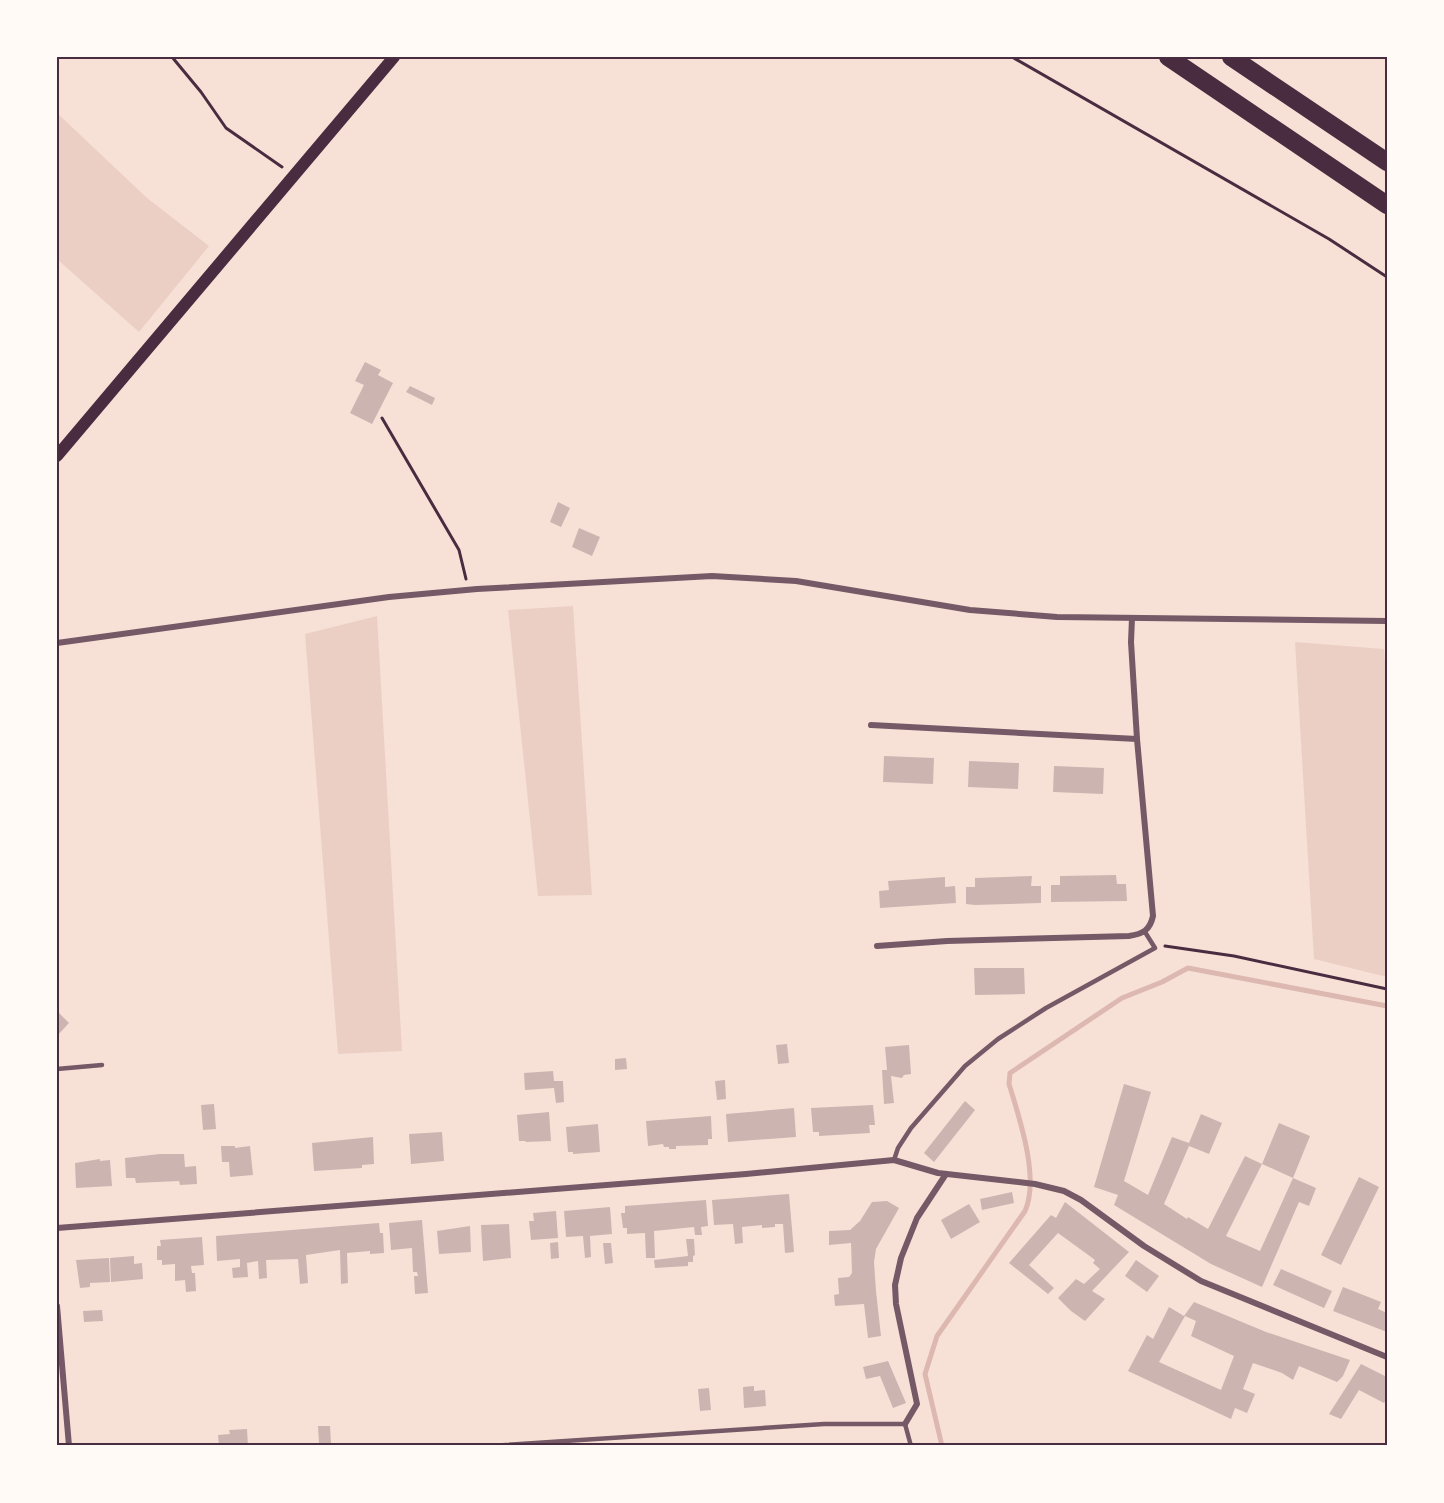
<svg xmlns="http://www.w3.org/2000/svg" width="1444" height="1503" font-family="'Exo 2',sans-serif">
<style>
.green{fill:#ebcfc5}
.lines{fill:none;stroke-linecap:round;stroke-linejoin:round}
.stream{stroke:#dcb8b0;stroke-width:5}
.building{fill:#ccb4b1;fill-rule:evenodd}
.path{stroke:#4a2c40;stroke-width:3}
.service{stroke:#755966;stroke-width:4.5}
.minor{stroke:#755966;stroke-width:6}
.secondary{stroke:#4a2c40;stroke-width:12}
.motorway{stroke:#4a2c40;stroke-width:18}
.neatline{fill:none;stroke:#4a2c40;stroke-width:2}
</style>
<rect width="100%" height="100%" fill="#f7e1d7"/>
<g class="green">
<path d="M57 113 147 198 209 246 139 332 57 259Z"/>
<path d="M573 606 592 895 538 896 508 610Z"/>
<path d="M377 616 402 1051 338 1054 305 634Z"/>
<path d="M1295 642 1384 649 1387 684V977L1314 959Z"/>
</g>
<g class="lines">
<path class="stream" d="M942 1446 925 1374 937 1336 1025 1211C1040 1178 1019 1117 1009 1084L1010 1073 1122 998 1162 982 1188 968 1387 1006"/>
</g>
<g class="building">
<path d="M365 362 381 370 378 375 393 383 372 424 350 413 364 385 355 381Z"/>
<path d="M410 386 435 398 432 405 406 392Z"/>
<path d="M558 502 570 508 561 527 550 522Z"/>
<path d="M579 528 600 537 592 556 572 547Z"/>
<path d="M884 756 934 758 933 784 883 782Z"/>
<path d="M969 761 1019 763 1018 789 968 787Z"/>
<path d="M1054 766 1104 768 1103 794 1053 792Z"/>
<path d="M1116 875 1117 884H1126L1127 901 1051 902V885H1060V876Z"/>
<path d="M1032 876 1031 886H1041V903L975 905 966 904V887H975V878Z"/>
<path d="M945 877V887L955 886 956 903 880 908 879 891 889 890 888 881Z"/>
<path d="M974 968H1024L1025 994 975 995Z"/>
<path d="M57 1011 69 1023 57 1036Z"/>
<path d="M787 1044 789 1063 778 1064 776 1045Z"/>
<path d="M909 1045 911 1074 904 1075 902 1078 891 1076 894 1103 884 1104 882 1070H887L885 1047Z"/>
<path d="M626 1058 627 1069 615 1070V1059Z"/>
<path d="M553 1071 554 1081H563L564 1102 556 1103 554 1088 525 1090 524 1073Z"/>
<path d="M725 1080 726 1099 717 1100 715 1081Z"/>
<path d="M1124 1084 1151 1092 1124 1181 1148 1195 1172 1137 1189 1143 1201 1114 1222 1123 1209 1154 1189 1146 1164 1204 1187 1219 1188 1217 1208 1229 1245 1156 1262 1164 1226 1236 1260 1251 1293 1178 1316 1188 1309 1206 1299 1202 1262 1287 1211 1264 1114 1205 1118 1195 1094 1187Z"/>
<path d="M965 1101 975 1110 934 1162 924 1153Z"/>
<path d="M214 1104 216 1129 203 1130 201 1105Z"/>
<path d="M873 1105 875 1125H869L870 1133 819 1136V1132H813L811 1108Z"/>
<path d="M794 1108 796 1137 728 1142 726 1114Z"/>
<path d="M549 1112 551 1141 526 1142 525 1141H519L517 1115Z"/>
<path d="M711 1116 712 1139H708V1145L676 1146V1149H669V1147H664L663 1144 648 1146 646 1121Z"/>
<path d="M1279 1123 1310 1136 1293 1178 1262 1164Z"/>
<path d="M598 1124 600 1152 573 1154V1152H568L566 1127Z"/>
<path d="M442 1132 444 1161 411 1164 409 1134Z"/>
<path d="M373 1137 374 1164 362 1165V1168L314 1171 312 1143Z"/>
<path d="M221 1146H235V1148L250 1146 253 1175 230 1177 229 1162H222Z"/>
<path d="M160 1154H184L185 1167 196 1166 197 1184 180 1185 179 1181 136 1183 135 1178H126L125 1158Z"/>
<path d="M100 1159V1161L110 1160 112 1186 76 1188 75 1163Z"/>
<path d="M1359 1177 1379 1187 1341 1265 1321 1255Z"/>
<path d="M1012 1192 1014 1203 982 1210 980 1199Z"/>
<path d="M789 1194 794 1252 785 1253 783 1224H775V1227L762 1228V1225L742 1227 743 1243 735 1244 733 1224 714 1225 712 1200Z"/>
<path d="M706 1200 708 1226 701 1227 702 1235H695L694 1227 654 1231 655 1258H646L645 1233 627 1234V1228H623L621 1213H625V1206Z"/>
<path d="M887 1201 899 1208 876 1249 874 1262 876 1291 881 1336 868 1338 864 1304 835 1306 834 1295 839 1294 838 1278 849 1277 852 1273 851 1243 829 1245V1231L850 1230 860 1221 872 1202Z"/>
<path d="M1065 1202 1129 1252 1092 1291 1105 1299 1085 1321 1071 1311 1058 1298 1076 1279 1084 1284 1100 1269 1093 1263 1095 1260 1091 1257 1058 1233 1029 1265 1054 1288 1048 1294 1009 1263 1051 1215 1056 1218Z"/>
<path d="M969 1204 980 1222 951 1239 941 1220Z"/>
<path d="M610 1207 612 1234 590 1236 591 1257 585 1258 583 1236 566 1237 564 1211Z"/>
<path d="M556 1211 558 1238 531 1240 529 1221H534L533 1213Z"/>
<path d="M422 1220 428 1293 415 1294 414 1276H418L417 1272H413L412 1248 391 1250 389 1223Z"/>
<path d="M379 1223 380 1233H383L384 1253 370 1254V1251L347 1253 348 1283 341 1284 340 1250 306 1255 308 1283 300 1284 298 1259 266 1260 267 1278 259 1279 258 1261 247 1263 248 1277 233 1278 232 1268 240 1267V1259L217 1261 216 1236Z"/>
<path d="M509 1224 511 1258 483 1261 481 1225Z"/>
<path d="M470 1226 471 1252 439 1254 437 1231Z"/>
<path d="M202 1237 204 1265 191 1266 192 1273H195L196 1291 186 1292 185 1280 175 1281V1264L162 1265V1260H157V1246H161L160 1240Z"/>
<path d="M686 1239H694L695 1255 693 1256V1262H688V1266L655 1268 654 1260 688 1256Z"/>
<path d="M558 1242 559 1258 551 1259 550 1243Z"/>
<path d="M603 1243H611L613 1263 605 1264Z"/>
<path d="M134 1256V1264L142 1263 143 1279 111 1282 110 1258Z"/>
<path d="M109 1258 110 1282 90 1283V1287L80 1288 76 1260Z"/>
<path d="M1136 1260 1159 1276 1147 1292 1125 1276Z"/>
<path d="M1281 1269 1332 1291 1324 1308 1273 1285Z"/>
<path d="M1343 1287 1381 1302 1378 1309 1387 1313V1332L1333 1311Z"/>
<path d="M1194 1302 1266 1332 1350 1360 1343 1376 1337 1382 1299 1366 1293 1380 1282 1373 1253 1363 1243 1389 1255 1394 1247 1413 1235 1408 1231 1419 1128 1371 1147 1335 1153 1339 1169 1307 1184 1316ZM1185 1316 1196 1321 1191 1336 1234 1356 1221 1390 1159 1362Z"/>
<path d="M102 1310 103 1321 84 1322 83 1311Z"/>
<path d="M888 1361 906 1403 893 1408 880 1376 866 1379 863 1367Z"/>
<path d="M1361 1364 1387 1377V1399L1384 1403 1359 1390 1341 1419 1329 1414Z"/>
<path d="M754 1386V1391L765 1390 766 1406 744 1408 743 1387Z"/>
<path d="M709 1388 711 1410 700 1411 698 1389Z"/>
<path d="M318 1426H330L331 1443 319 1444Z"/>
<path d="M247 1429 248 1446H219L218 1435 230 1434 229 1430Z"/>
</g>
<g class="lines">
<g class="path">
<path d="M172 57 201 92 226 128 282 167"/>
<path d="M1012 57 1329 239 1387 277"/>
<path d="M382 418 459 550 466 579"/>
<path d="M1165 946 1234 956 1387 989"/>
</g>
<g class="service">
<path d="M57 1069 102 1065"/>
<path d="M894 1160 898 1148 911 1128 965 1066 998 1039 1046 1008 1155 948 1145 932"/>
<path d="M490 1446 824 1424H905L911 1446"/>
</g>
<g class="minor">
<path d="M57 643 389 597 477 589 712 576 796 581 970 610 1057 617 1387 621"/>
<path d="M871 725 1137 739"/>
<path d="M877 946 947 941 1129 936C1143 934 1150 930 1153 916L1137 739 1131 642 1132 618"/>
<path d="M57 1228 746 1174 894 1160 938 1173 1035 1184 1064 1191 1081 1200 1144 1246 1201 1281 1387 1357"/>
<path d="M57 1306 69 1446"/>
<path d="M905 1424 917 1404 896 1304 895 1285 901 1258 917 1218 946 1174"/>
</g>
<path class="secondary" d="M57 456 394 57"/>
<g class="motorway">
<path d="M1168 57 1387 205"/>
<path d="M1231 57 1387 162"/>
</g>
</g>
<rect width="1444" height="1503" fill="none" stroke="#fffaf5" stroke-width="117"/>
<rect x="58" y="58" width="1328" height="1386" class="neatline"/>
</svg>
